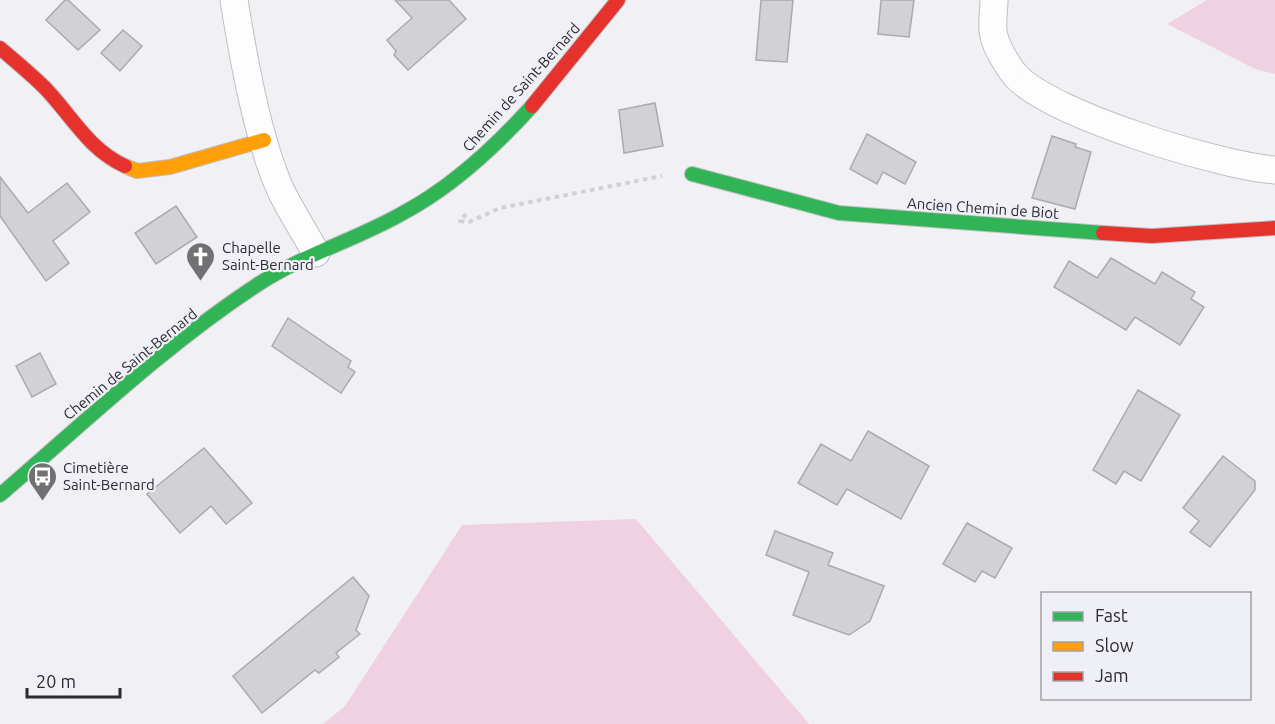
<svg xmlns="http://www.w3.org/2000/svg" width="1275" height="724" font-family="Ubuntu,sans-serif">
<style>
.green{fill:#f0d1e2}
.building{fill:#d2d2d5;stroke:#ababae;stroke-width:1.5}
.lines{fill:none;stroke-linecap:round;stroke-linejoin:round}
.street-casing{stroke:#bfbfc2;stroke-width:29}
.fast-casing{stroke:#bfbfc2;stroke-width:16}
.slow-casing{stroke:#bfbfc2;stroke-width:16}
.jam-casing{stroke:#bfbfc2;stroke-width:16}
.path{stroke:#d1d1d3;stroke-width:4;stroke-dasharray:4.5 4.5;stroke-linecap:butt}
.street{stroke:#fdfdfe;stroke-width:27}
.fast{stroke:#30b455;stroke-width:14}
.slow{stroke:#ff9f0a;stroke-width:14}
.jam{stroke:#e5322d;stroke-width:14}
.labels{text-anchor:middle;dominant-baseline:central;stroke-width:4.5;stroke-linejoin:round;paint-order:stroke}
.street-label{font-size:15px;fill:#2c2c2f;stroke:#efeff7}
.poi-label{font-size:15px;fill:#2c2c2f;stroke:#efeff7;text-anchor:start}
</style>
<rect width="100%" height="100%" fill="#f1f1f5"/>
<g class="green">
<path d="M1207 0H1275V74L1255 69 1167 24Z"/>
<path d="M636 519 809 724H323L345 706 462 525Z"/>
</g>
<g class="building">
<path d="M65 0H68L100 30 78 50 46 20Z"/>
<path d="M395 0H449L466 19 408 70 394 55 396 51 387 40 412 18Z"/>
<path d="M761 0H793L787 62 756 60Z"/>
<path d="M881 0H914L909 37 878 34Z"/>
<path d="M123 30 142 46 120 71 101 53Z"/>
<path d="M655 103 663 146 624 153 619 110Z"/>
<path d="M867 134 916 162 905 184 883 172 877 184 850 169Z"/>
<path d="M1052 136 1076 144 1075 147 1091 152 1075 209 1032 198Z"/>
<path d="M0 177 28 213 67 183 90 212 53 241 69 263 46 281 0 216Z"/>
<path d="M176 206 197 237 156 264 135 233Z"/>
<path d="M1111 258 1155 284 1162 272 1195 292 1191 299 1204 307 1180 345 1135 317 1126 330 1054 287 1069 261 1097 278Z"/>
<path d="M288 318 351 361 348 367 355 372 341 393 272 346Z"/>
<path d="M40 353 56 384 32 397 16 366Z"/>
<path d="M1138 390 1180 415 1141 481 1124 471 1116 484 1093 470Z"/>
<path d="M868 431 929 466 901 519 847 489 837 505 798 483 821 444 851 461Z"/>
<path d="M204 448 252 503 226 524 211 506 180 533 147 494Z"/>
<path d="M1223 456 1255 481V490L1210 547 1190 532 1199 521 1183 508Z"/>
<path d="M967 523 1012 548 995 578 982 571 975 582 943 564Z"/>
<path d="M775 531 833 553 828 565 884 586 870 621 849 635 793 615 809 572 766 555Z"/>
<path d="M353 577 369 596 356 630 360 634 336 653 339 657 319 673 315 670 262 713 233 676Z"/>
</g>
<g class="lines">
<defs>
<g id="street">
<path d="M234 0C243 56 258 142 282 193 292 213 305 233 316 253"/>
<path d="M994 0C994 11 991 26 994 36 996 47 1009 68 1016 76 1052 115 1221 166 1275 170"/>
</g>
<g id="fast">
<path d="M692 174 839 213 1103 233"/>
<path d="M0 495C84 423 164 346 257 285 302 255 356 240 403 213 452 187 495 147 532 106"/>
</g>
<path id="slow" d="M125 166 137 171 170 167 264 140"/>
<g id="jam">
<path d="M0 48C15 61 31 74 45 88 72 116 88 149 125 166"/>
<path d="M532 106 618 0"/>
<path d="M1103 233 1152 236 1275 228"/>
</g>
</defs>
<use href="#street" class="street-casing"/>
<use href="#fast" class="fast-casing"/>
<use href="#slow" class="slow-casing"/>
<use href="#jam" class="jam-casing"/>
<path class="path" d="M466 214 460 221 469 222 500 208 662 176"/>
<use href="#street" class="street"/>
<use href="#fast" class="fast"/>
<use href="#slow" class="slow"/>
<use href="#jam" class="jam"/>
</g>
<defs>
<symbol id="church-pin" viewBox="-11 -11 22 30"><path d="M0 17L-7.5 6A9.5 9.5 0 1 1 7.5 6Z" fill="#717174" stroke="#efeff7"/><path d="M-1.2-6h2.4v3.5h3.3v2.4h-3.3V6h-2.4V-.1h-3.3v-2.4h3.3Z" fill="#fff"/></symbol>
<symbol id="bus-pin" viewBox="-11 -11 22 30"><path d="M0 17L-7.5 6A9.5 9.5 0 1 1 7.5 6Z" fill="#717174" stroke="#efeff7"/><path d="M-5-6H5V4H4V6H2V4H-2V6H-4V4H-5ZM-3.5-4V0h7V-4ZM-3.5 1.2v1.5H-2V1.2ZM2 1.2v1.5H3.5V1.2Z" fill="#fff"/></symbol>
</defs>
<g fill-rule="evenodd">
<use href="#church-pin" x="184" y="240" width="33" height="45"/>
<use href="#bus-pin" x="26" y="460" width="33" height="45"/>
</g>
<g class="labels">
<g class="street-label">
<text transform="translate(521 87) rotate(-48)">Chemin de Saint-Bernard</text>
<text transform="translate(983 208) rotate(4)">Ancien Chemin de Biot</text>
<text transform="translate(130 364) rotate(-39)">Chemin de Saint-Bernard</text>
</g>
<g class="poi-label">
<text x="222" y="247">Chapelle<tspan x="222" dy="17">Saint-Bernard</tspan></text>
<text x="63" y="467">Cimetière<tspan x="63" dy="17">Saint-Bernard</tspan></text>
</g>
</g>
<rect x="1041" y="592" width="210" height="108" fill="#efeff7" stroke="#a1a1a7" stroke-width="1.5"/>
<rect x="1053" y="612" width="30" height="9" fill="#30b455" stroke="#a1a1a7" stroke-width="1.5"/>
<text x="1095" y="622" font-size="18" fill="#2c2c2f">Fast</text>
<rect x="1053" y="642" width="30" height="9" fill="#ff9f0a" stroke="#a1a1a7" stroke-width="1.5"/>
<text x="1095" y="652" font-size="18" fill="#2c2c2f">Slow</text>
<rect x="1053" y="672" width="30" height="9" fill="#e5322d" stroke="#a1a1a7" stroke-width="1.5"/>
<text x="1095" y="682" font-size="18" fill="#2c2c2f">Jam</text>
<path d="M27 688v9h93v-9" fill="none" stroke="#2c2c2f" stroke-width="3"/>
<text x="36" y="688" font-size="18" fill="#2c2c2f" stroke="#efeff7" stroke-width="4.5" paint-order="stroke">20 m</text>
</svg>
